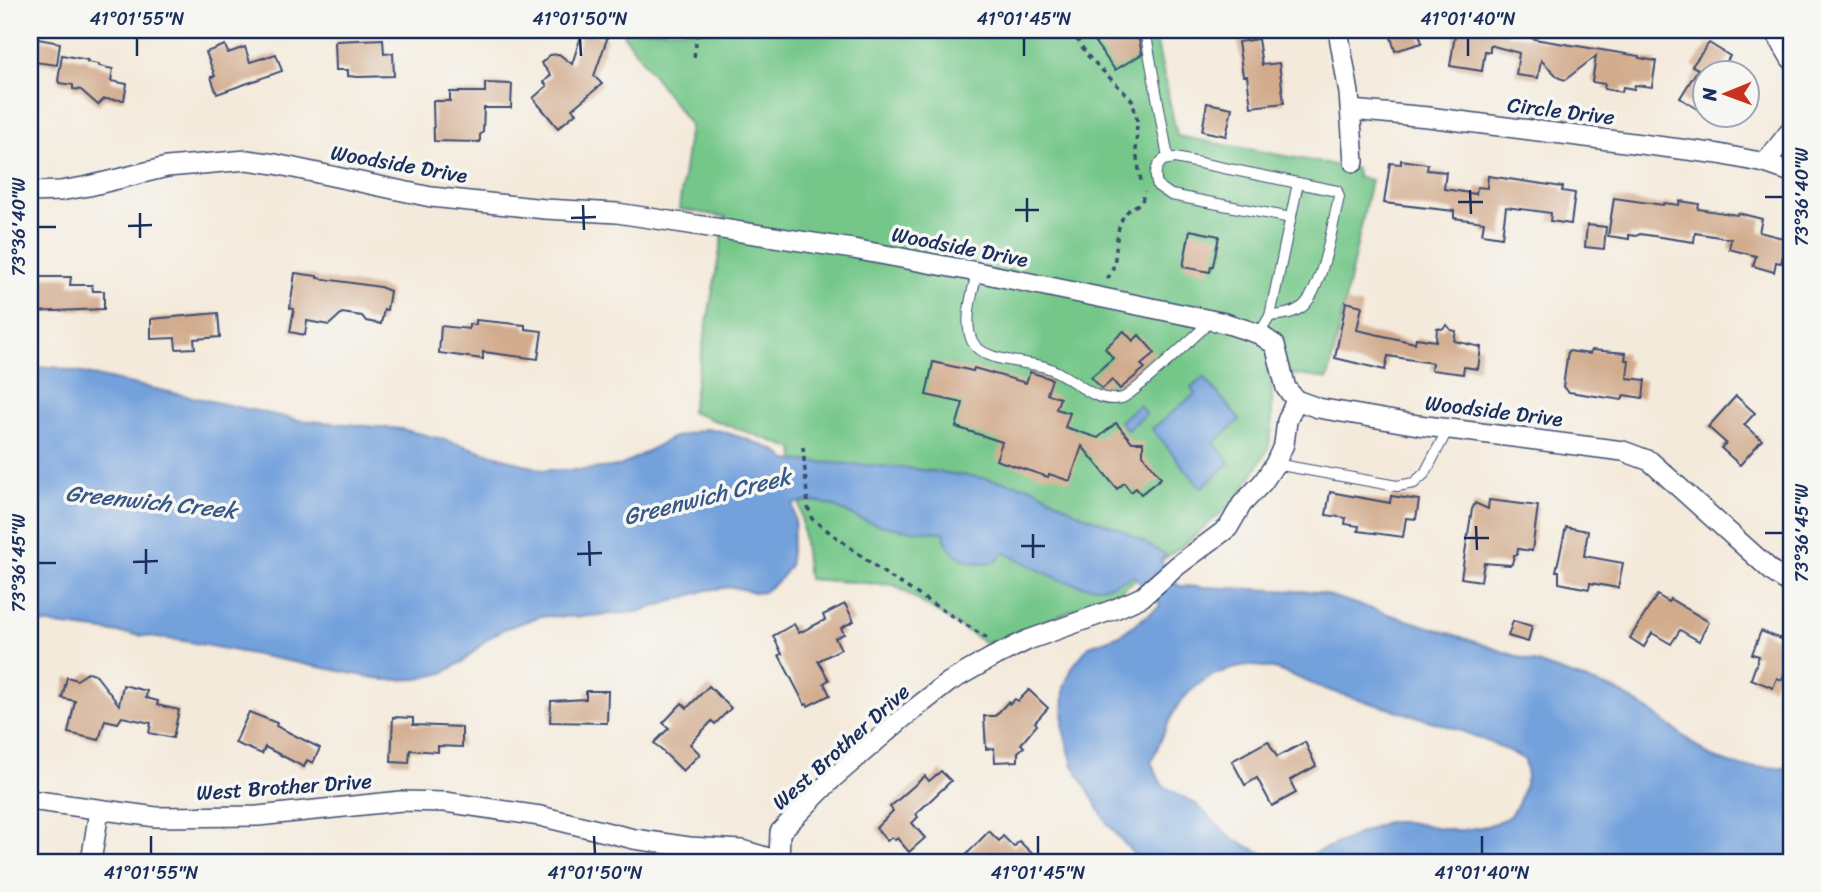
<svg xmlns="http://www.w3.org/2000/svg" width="1821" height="892" font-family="Sriracha,sans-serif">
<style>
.green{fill:#75c789;stroke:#487b74;stroke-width:2}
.water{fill:#73a1dc;stroke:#47689d;stroke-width:2}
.building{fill:#d2ab8d}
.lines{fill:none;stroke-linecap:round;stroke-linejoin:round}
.lane-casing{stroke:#3c4b71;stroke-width:12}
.street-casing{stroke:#3c4b71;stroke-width:22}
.path{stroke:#3c4b71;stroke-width:3.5;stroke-dasharray:5 5;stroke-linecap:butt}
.lane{stroke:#fff;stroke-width:10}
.street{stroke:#fff;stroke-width:19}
.ticks{fill:none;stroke:#1b2f5e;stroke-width:2.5}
.labels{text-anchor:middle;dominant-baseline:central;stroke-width:7;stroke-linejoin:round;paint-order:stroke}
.street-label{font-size:21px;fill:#1b2f5e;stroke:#f6f6f2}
.water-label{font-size:23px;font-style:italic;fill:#3a578a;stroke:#f6f6f2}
.neatline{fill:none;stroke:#1b2f5e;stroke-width:2.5}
.ticks-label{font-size:18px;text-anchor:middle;fill:#1b2f5e}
</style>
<rect width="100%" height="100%" fill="#f6f6f2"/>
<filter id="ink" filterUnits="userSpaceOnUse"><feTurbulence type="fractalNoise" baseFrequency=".0143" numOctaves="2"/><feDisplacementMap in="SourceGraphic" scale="14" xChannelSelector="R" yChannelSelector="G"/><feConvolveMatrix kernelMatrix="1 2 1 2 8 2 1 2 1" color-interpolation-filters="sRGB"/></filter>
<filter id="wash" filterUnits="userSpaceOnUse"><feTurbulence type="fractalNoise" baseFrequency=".00686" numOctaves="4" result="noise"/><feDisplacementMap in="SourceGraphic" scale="28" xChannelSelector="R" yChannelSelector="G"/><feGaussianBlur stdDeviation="1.57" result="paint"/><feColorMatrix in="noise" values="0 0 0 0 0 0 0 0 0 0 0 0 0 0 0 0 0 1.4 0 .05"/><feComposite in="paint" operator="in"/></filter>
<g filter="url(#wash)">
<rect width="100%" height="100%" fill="#f4eadb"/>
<path class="green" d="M620 30H1154L1177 136 1356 169 1357 177 1371 180 1328 379 1268 371 1272 388V429L1268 449 1239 497 1189 541 1117 593 987 644 894 585 808 579 794 449 691 412 726 217 679 209 690 125Z"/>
<g class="water">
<path d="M54 367 298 420 401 429 442 439 543 470H583L620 466 672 438 705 429 721 431 746 439 777 451 787 460 907 468 977 477 1032 487 1080 514 1120 529 1166 555 1160 560 1179 586 1318 592 1458 636 1615 690 1649 710 1711 757 1743 767 1791 768V862H1294L1386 822H1407L1457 831 1487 826 1508 818 1518 804 1527 778 1525 760C1471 728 1394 711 1334 692 1307 684 1281 666 1252 666 1239 666 1218 672 1206 679 1171 702 1168 727 1151 762L1162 785 1196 804 1231 838 1280 862H1140L1107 823 1073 765 1063 729 1064 687 1073 666 1089 646 1120 635 1160 606 1159 602 1133 576C1125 579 1116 584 1107 586 1071 592 1035 567 1004 552L997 561C975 567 946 558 944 532 919 531 896 530 872 523 839 514 830 495 793 504L795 522 789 567 778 581 764 592 757 593 733 587 707 590 638 612 579 617 541 616 504 629 486 640 464 661 443 673 418 679 386 680 184 641 41 623H30V368Z"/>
<path d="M1204 377 1240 420 1214 443 1230 463 1201 488 1152 429 1195 394 1191 388Z"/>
<path d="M1139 405 1146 414 1127 430 1120 421Z"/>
</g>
<g id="blocks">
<g class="building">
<path d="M583 30 607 39 594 76 602 84 572 109 576 113 558 128 533 98 547 86 544 82 551 75 541 63 550 55 559 54 572 64Z"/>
<path d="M1086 30H1135L1138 35 1142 54 1115 70Z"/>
<path d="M1389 30H1418L1422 43 1395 51Z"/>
<path d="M1453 30H1507V35L1530 37 1534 39 1639 56V58L1656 61 1652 87 1635 85 1634 89 1623 87 1622 92 1604 89 1605 84 1592 82 1596 56 1565 80 1559 78 1541 60 1538 78 1516 75 1519 53 1490 45V52L1485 51 1482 71 1450 66 1455 35 1452 34Z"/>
<path d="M38 39 60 43 57 65 34 62Z"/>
<path d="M383 39 384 54 393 53 394 76 358 77 348 76V70H336L335 41Z"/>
<path d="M1258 39 1262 65 1279 63 1284 103 1251 107 1247 76H1243L1238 42Z"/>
<path d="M1709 43 1730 56 1719 74H1705V100L1699 110 1680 98 1698 69 1692 66Z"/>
<path d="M225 45 228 53 245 47 250 62 276 54 282 71 217 94 211 77 215 76 206 52Z"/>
<path d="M62 55 88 60 87 62 99 64V66L113 69 111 81 127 84 124 100 104 99 98 105 81 90 73 89V85L60 83 58 81Z"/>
<path d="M485 83 512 84 511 108H484L483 132 480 135V142L434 141 433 101H450V92H485Z"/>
<path d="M1207 103 1232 108 1226 136 1202 131Z"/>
<path d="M1401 160 1428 164 1427 170 1446 172 1444 189 1476 194 1477 187 1487 188 1488 176 1563 187 1562 191 1575 193 1571 224 1550 221 1551 213 1506 207 1502 237 1482 234 1484 222 1454 218V211L1384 203 1390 163 1401 164Z"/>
<path d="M1614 198 1663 205 1664 203 1679 205 1680 201 1699 204 1698 209 1737 215 1738 213 1762 219 1759 232 1787 239 1781 263 1776 262 1774 272 1753 266 1756 256 1729 249 1731 239 1695 233 1694 242 1640 234 1636 236 1629 235V239L1608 236Z"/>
<path d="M1587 225 1606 227 1604 249 1585 247Z"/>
<path d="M1190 230 1219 236 1213 266H1211L1210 272 1183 267Z"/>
<path d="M295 273 317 276V278L380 287 390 291 387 310 384 309 381 324 366 321 362 316 342 313 329 325 307 321 305 335 290 332 294 309 290 308Z"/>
<path d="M30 277H71L70 285H92L93 291H104V309L30 312Z"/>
<path d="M1346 302 1362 306 1357 330 1415 343 1416 338 1436 341 1437 328 1442 329 1447 325 1451 330 1456 331 1454 341 1481 347 1478 369 1464 367 1463 374 1431 370 1432 363 1388 356 1385 370 1335 358Z"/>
<path d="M218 313 220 337 194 339 195 348 176 349 175 338 151 339V319Z"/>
<path d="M476 320 525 325V329L542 331 538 359 483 352V359L439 353 441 326 469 329V324L476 325Z"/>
<path d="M1124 331 1133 341 1139 335 1155 353 1141 365 1145 368 1120 389 1112 380 1102 389 1091 377 1113 358 1105 348Z"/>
<path d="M1591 350 1626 353 1625 360H1629L1627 378 1645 380 1643 398 1624 395 1622 400 1569 392 1563 387 1568 351 1590 354Z"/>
<path d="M933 362 973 371 974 368 1026 383 1030 372 1052 379 1047 394 1060 398 1056 409 1070 413 1065 427 1098 438 1116 423 1132 442H1143V455L1161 478 1141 494 1136 488 1131 492 1124 483 1117 489 1082 446 1070 481 1049 474 1048 477 996 460 1002 442 956 427 963 403 926 395Z"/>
<path d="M1736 396 1755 413 1744 425 1762 440 1740 465 1721 448 1726 443 1708 427Z"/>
<path d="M1330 492 1390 503 1391 496 1419 500 1416 519 1406 518 1403 537 1358 531 1359 526 1345 524 1346 518 1326 515Z"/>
<path d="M1489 500 1538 506 1532 551 1518 549 1517 555H1514L1512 564 1510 565 1484 563 1481 581 1461 578 1472 509 1475 503 1488 509Z"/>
<path d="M1566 527 1588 531 1584 556 1623 563 1618 588 1590 583 1589 589 1559 583V571H1556Z"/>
<path d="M1657 595 1669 602 1670 599 1709 622 1699 641 1680 630 1671 644 1652 633 1644 647 1630 638Z"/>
<path d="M845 604 854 621 841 628 844 634 835 638 841 649 818 661 829 680 824 683 830 695 808 706 807 704 805 705 779 655 782 654 773 636 794 624 799 633 825 620 823 615Z"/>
<path d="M1513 621 1532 626 1528 642 1508 636Z"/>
<path d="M1761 631 1791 643V655L1782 680 1777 678 1773 688 1751 679 1759 656 1752 654Z"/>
<path d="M89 672 95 674 119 705 123 685 147 691 146 698 158 701 157 705 179 710 173 738 149 733 151 723 122 717 118 723 105 720 99 740 68 733 75 701 62 698 67 677 77 680Z"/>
<path d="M709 686 731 708 715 724 712 721 690 744 700 754 683 771 654 743 669 728 663 723 682 703 687 708Z"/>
<path d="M1029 690 1048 708 1035 722 1037 725 1021 744 1024 747 1018 752V761L995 762 994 748 986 749 984 716H995L1008 702 1010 704 1015 699 1018 701Z"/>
<path d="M586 691H608L607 723 550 722 551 701 586 699Z"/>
<path d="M249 712 277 723 276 726 320 748 313 763 307 760 304 767 265 747 262 754 235 743Z"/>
<path d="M393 717 413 718V725L462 727V747L438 746V752L410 750 409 763 391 762Z"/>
<path d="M1268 741 1277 757 1305 742 1316 766 1290 780 1296 793 1272 806 1257 778 1245 785 1232 761Z"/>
<path d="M941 771 951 781 916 814 918 817 912 823 925 838 909 852 897 838 895 840 892 837 887 841 876 828 893 811 890 807 925 776 929 781Z"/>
<path d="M989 831 999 841 1003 836 1014 847 1019 841 1041 862H959Z"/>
</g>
</g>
</g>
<g filter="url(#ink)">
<use href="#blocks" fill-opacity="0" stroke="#3c4b71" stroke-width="2"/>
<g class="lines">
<defs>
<g id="lane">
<path d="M1145 30 1168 158"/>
<path d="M977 272C973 292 963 320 972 341 982 362 1025 361 1045 367 1072 374 1092 405 1122 398 1132 396 1198 333 1211 321"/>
<path d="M1270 316C1282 315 1292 314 1302 307 1322 292 1333 222 1339 197L1337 191 1175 158 1163 160C1155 167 1154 177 1158 186L1171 195 1291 218"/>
<path d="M1259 334 1270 316 1298 183"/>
<path d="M1275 464 1397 486 1414 483 1425 473 1448 429"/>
</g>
<g id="street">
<path d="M1338 30 1349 93 1354 162"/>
<path d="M1774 30 1791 59"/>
<path d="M1351 110 1428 117 1719 154 1765 163 1791 172"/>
<path d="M1765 163 1791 130"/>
<path d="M30 192 60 191 89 186 167 167 247 160 275 164 431 197 545 209 617 213 853 249 977 272 1225 323 1259 334 1275 345 1286 388 1296 400 1318 408 1418 425 1623 451 1650 461 1774 573 1791 584"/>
<path d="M30 800 156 817 258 816 401 801 445 802 540 816 634 839 689 847 742 850 779 861 780 832 832 779 904 717 949 682 991 658 1028 640 1115 609 1142 597 1177 566 1228 528 1242 504 1263 482 1275 464 1284 444 1287 421 1296 400"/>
<path d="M91 862 99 811"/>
</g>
</defs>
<use href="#lane" class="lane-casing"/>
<use href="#street" class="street-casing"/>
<g class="path">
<path d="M1071 30 1088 56 1132 100 1137 119 1136 152 1141 181"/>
<path d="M694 57 698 30"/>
<path d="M1107 279C1122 261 1110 228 1128 211 1132 207 1138 205 1142 202L1144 191"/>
<path d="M803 447 808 507 812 519 887 575 987 638"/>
</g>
<use href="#lane" class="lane"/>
<use href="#street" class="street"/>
</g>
</g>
<path class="ticks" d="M137 38V56M580 38 581 56M1024 38V56M1468 38V56M1470 190 1471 214M1765 197H1783M1027 198V222M1458 202H1483M583 205 584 230M1015 210H1039M140 213V238M571 218 596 217M128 226 152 225M38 227H56M1476 526 1477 550M1765 533H1783M1033 534V558M1464 538H1489M589 541 590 566M1021 546H1045M146 549V574M577 554 602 553M133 562 158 561M38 563H56M151 836V854M594 836 595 854M1038 836V854M1482 836V854"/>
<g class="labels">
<g class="street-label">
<text transform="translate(1561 111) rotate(7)">Circle Drive</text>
<text transform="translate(399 164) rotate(10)">Woodside Drive</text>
<text transform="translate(960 247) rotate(11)">Woodside Drive</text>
<text transform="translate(1494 411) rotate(7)">Woodside Drive</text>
<text transform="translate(841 747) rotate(-42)">West Brother Drive</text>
<text transform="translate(284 787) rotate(-4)">West Brother Drive</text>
</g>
<g class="water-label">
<text transform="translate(707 497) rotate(-14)">Greenwich Creek</text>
<text transform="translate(151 502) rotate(6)">Greenwich Creek</text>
</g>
</g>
<rect width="1821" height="892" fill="none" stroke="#f6f6f2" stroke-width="77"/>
<g transform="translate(1726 94) rotate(269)"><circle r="33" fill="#f6f6f2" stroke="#9ea6b7" stroke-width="2"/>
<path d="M0-5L12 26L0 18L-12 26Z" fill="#c8321e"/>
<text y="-10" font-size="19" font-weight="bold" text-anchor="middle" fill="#1b2f5e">N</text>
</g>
<rect x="38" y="38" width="1745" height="816" class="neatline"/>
<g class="ticks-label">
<text x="137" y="25">41°01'55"N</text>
<text x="580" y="25">41°01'50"N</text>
<text x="1024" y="25">41°01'45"N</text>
<text x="1468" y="25">41°01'40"N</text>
<text transform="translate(1802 197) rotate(-90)" y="6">73°36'40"W</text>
<text transform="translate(19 227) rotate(-90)" y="6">73°36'40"W</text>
<text transform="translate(1802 533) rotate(-90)" y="6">73°36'45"W</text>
<text transform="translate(19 563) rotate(-90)" y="6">73°36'45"W</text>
<text x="151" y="879">41°01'55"N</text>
<text x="595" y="879">41°01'50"N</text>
<text x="1038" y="879">41°01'45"N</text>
<text x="1482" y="879">41°01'40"N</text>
</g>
</svg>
